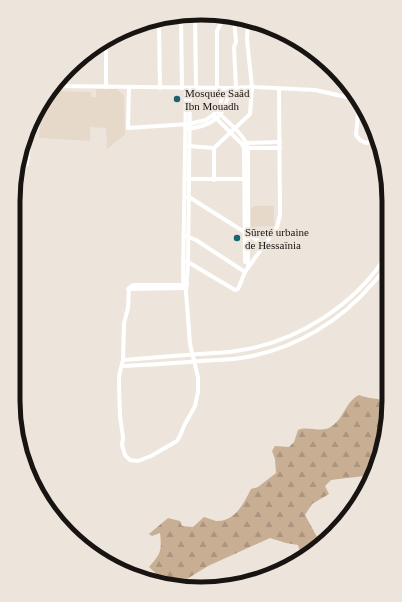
<svg xmlns="http://www.w3.org/2000/svg" width="402" height="602" font-family="'Times New Roman',serif">
<style>
.built{fill:#e6d9ca}
.forest{fill:url(#forest-firs)}
.lines{fill:none;stroke-linecap:round;stroke-linejoin:round}
.minor{stroke:#fff;stroke-width:4}
.poi-dot{fill:#1a6371;stroke:#ede5dc;stroke-width:1.5}
.labels{text-anchor:middle;dominant-baseline:central;stroke-width:3.5;stroke-linejoin:round;paint-order:stroke}
.poi-label{font-size:11px;fill:#171411;stroke:#ede5dc;text-anchor:start}
.rim{fill:none;stroke:#171411;stroke-width:5}
</style>
<defs>
<pattern id="forest-firs" width="22" height="20" patternUnits="userSpaceOnUse"><rect width="22" height="20" fill="#c8ae93"/><path d="M5 1l3.5 6h-7zM16 11l3.5 6h-7z" fill="#ab957e"/></pattern>
</defs>
<rect width="100%" height="100%" fill="#ede5dc"/>
<g class="built">
<path d="M96 89H117L124 96 125 135 123 136 107 149 106 128 90 127V141L39 138 42 105 43 103H50L52 91 91 92V97H96Z"/>
<path d="M254 206H274V226L251 227V209Z"/>
</g>
<path class="forest" d="M359 395C369 399 379 398 388 402L387 426 372 475 331 480 325 486 329 494 312 504 305 515 317 537 335 532 334 534 302 558 298 545 286 543 270 538 208 566 182 582 163 580 149 567C161 553 162 551 160 533L152 536 149 534 168 518 180 521 182 526 193 527 204 517C208 518 212 520 216 521 235 522 244 503 251 489L258 487 276 473 275 459 272 451 275 446 289 447 294 442 298 430C308 425 322 434 332 426 344 418 346 401 359 395Z"/>
<g class="lines">
<g class="minor">
<path d="M195 14 196 88"/>
<path d="M181 17 182 88"/>
<path d="M234 19 236 42 234 47 236 88"/>
<path d="M154 22 158 23 159 24 160 88"/>
<path d="M311 53V59"/>
<path d="M55 86 230 88 252 87 315 90 355 99"/>
<path d="M106 87V43"/>
<path d="M129 87 128 128 189 124 206 120 213 115 220 106 224 88"/>
<path d="M186 88 183 280 184 283 187 284"/>
<path d="M217 88V31L220 25 221 17"/>
<path d="M359 105 356 135 360 140 366 143 377 140"/>
<path d="M217 111C227 122 243 133 248 147V268"/>
<path d="M213 115 242 144 244 148 245 262"/>
<path d="M187 129C216 125 225 116 230 88"/>
<path d="M34 131 37 128 39 109"/>
<path d="M245 143 280 142"/>
<path d="M188 146 214 148 250 114 252 87 247 40 248 22"/>
<path d="M214 148V180"/>
<path d="M246 148H280"/>
<path d="M19 163 27 164 29 145 33 133 31 130H29"/>
<path d="M187 179H244"/>
<path d="M187 197H189L265 245"/>
<path d="M186 236 196 240 245 272"/>
<path d="M183 261 188 262 235 290 238 289 245 272 277 227 280 215 279 89"/>
<path d="M187 285H133L129 288 128 308 124 323 123 360 119 376V387L120 416 123 438 122 445 125 455 130 460 138 461 151 456 177 441 180 436 184 426 195 406 198 392V377L190 344 186 292 188 262 190 88"/>
<path d="M128 289 186 288"/>
<path d="M123 360C148 358 174 356 199 354 211 353 224 353 236 351 296 343 358 304 389 251"/>
<path d="M122 366C148 365 175 363 201 361 216 360 232 360 247 357 296 348 341 321 373 283 378 277 384 271 389 265"/>
</g>
</g>
<g class="poi-dot">
<circle cx="177" cy="99" r="4"/>
<circle cx="237" cy="238" r="4"/>
</g>
<g class="labels">
<g class="poi-label">
<text x="185" y="93">Mosquée Saâd<tspan x="185" dy="13">Ibn Mouadh</tspan></text>
<text x="245" y="232">Sûreté urbaine<tspan x="245" dy="13">de Hessaïnia</tspan></text>
</g>
</g>
<path d="M0 0H402V602H0ZM201 20H201A181 181 0 0 1 382 201V401A181 181 0 0 1 201 582H201A181 181 0 0 1 20 401V201A181 181 0 0 1 201 20Z" fill="#ede5dc" fill-rule="evenodd"/>
<path class="rim" d="M201 20H201A181 181 0 0 1 382 201V401A181 181 0 0 1 201 582H201A181 181 0 0 1 20 401V201A181 181 0 0 1 201 20Z"/>
</svg>
